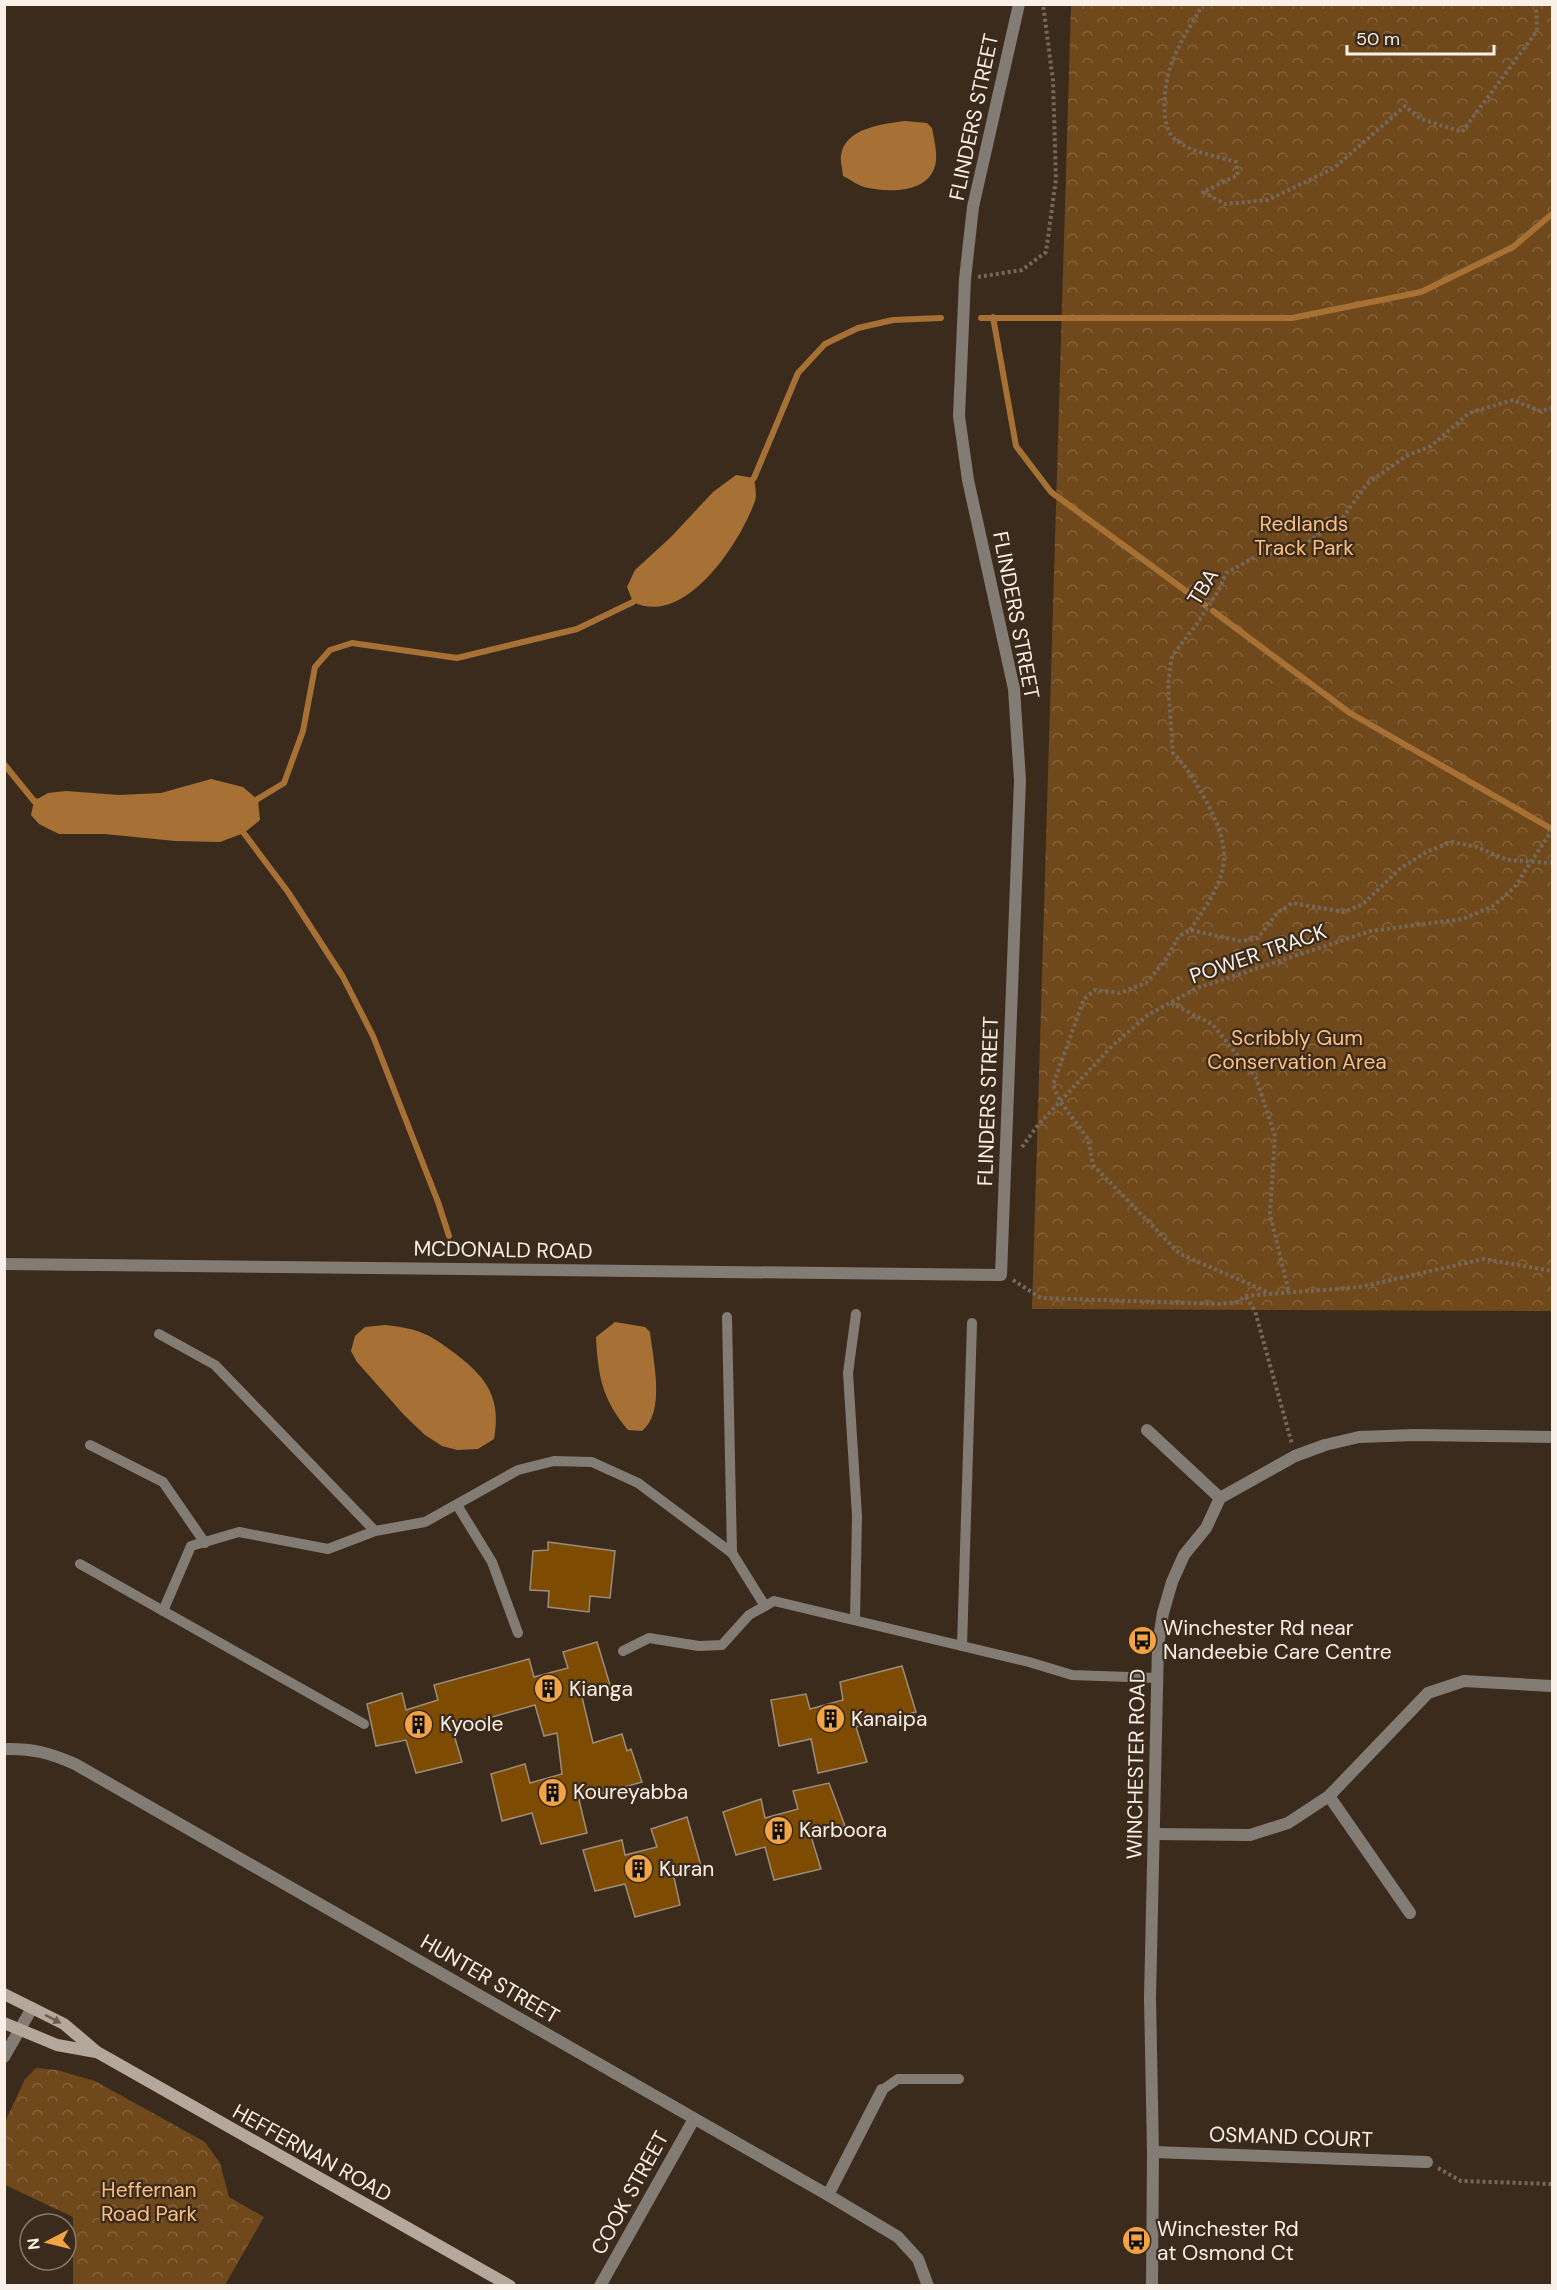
<svg xmlns="http://www.w3.org/2000/svg" width="1557" height="2290" font-family="'DM Sans',sans-serif">
<style>
.forest{fill:url(#forest-crowns)}
.water{fill:#a77136}
.lines{fill:none;stroke-linecap:round;stroke-linejoin:round}
.stream{stroke:#a77136;stroke-width:6}
.building{fill:#7d4b02;stroke:#9d8c7a;stroke-width:1.5}
.path{stroke:#75685b;stroke-width:4;stroke-dasharray:3 3;stroke-linecap:butt}
.lane{stroke:#837c74;stroke-width:10}
.street{stroke:#837c74;stroke-width:12}
.secondary{stroke:#b4a79b;stroke-width:12}
.oneway{fill:#6b5d4f}
.labels{text-anchor:middle;dominant-baseline:central;stroke-width:4.5;stroke-linejoin:round;paint-order:stroke}
.street-label{font-size:21px;fill:#faf0e7;stroke:#3a2b1d}
.park-label{font-size:21px;fill:#fcc081;stroke:#3a2b1d}
.poi-label{font-size:21px;fill:#faf0e7;stroke:#3a2b1d;text-anchor:start}
</style>
<defs>
<pattern id="forest-crowns" width="20" height="18" patternUnits="userSpaceOnUse" patternTransform="scale(1.5)"><rect width="20" height="18" fill="#6f481b"/><path d="M2 6a3 3 0 1 1 6 0M12 15a3 3 0 1 1 6 0" fill="none" stroke="#84633c"/></pattern>
</defs>
<rect width="100%" height="100%" fill="#3a2b1d"/>
<g class="forest">
<path d="M1071 5H1552V1311L1032 1309Z"/>
<path d="M36 2068 57 2070 95 2081 205 2142 220 2163 229 2197 264 2217 225 2285H73V2217L5 2185V2122L25 2079Z"/>
</g>
<g class="water">
<path d="M905 121 927 123 932 128C934 139 937 150 936 161 932 194 888 193 864 187 857 185 850 179 843 176 843 170 840 162 841 156 844 128 883 124 905 121Z"/>
<path d="M736 475 754 478C755 485 757 495 755 501 740 543 685 628 633 602L627 587 635 570 671 537 713 492Z"/>
<path d="M211 779 243 787 258 800 260 820 244 833 220 842 175 841 105 834H59L39 824 31 815 34 801 48 793 66 791 119 795 161 793Z"/>
<path d="M615 1322 645 1327 650 1332C653 1360 666 1412 642 1431L628 1430C602 1399 598 1376 596 1337Z"/>
<path d="M385 1325C421 1329 429 1334 457 1355 488 1379 501 1399 494 1439L478 1449 457 1450 442 1446 425 1435 404 1415 357 1362 351 1351 355 1336 365 1327Z"/>
</g>
<g class="lines">
<g class="stream">
<path d="M993 317 1016 446 1051 492 1205 605"/>
<path d="M981 318H1292L1421 292 1513 247 1552 214"/>
<path d="M749 483 754 478 798 373 825 344 858 328 893 320 941 318"/>
<path d="M1213 611 1350 713 1552 829"/>
<path d="M4 764 34 801 39 802"/>
<path d="M251 803 284 783 303 731 315 667 330 650 352 643 457 658 577 629 633 602 637 597"/>
<path d="M240 828 288 892 343 977 373 1036 438 1202 449 1236"/>
</g>
</g>
<g class="building">
<path d="M548 1542 615 1551 610 1598 590 1596 589 1612 548 1607 549 1591 530 1590 533 1551 548 1550Z"/>
<path d="M597 1642 610 1685 581 1693 593 1743 622 1734 627 1751 631 1749 642 1782 579 1800 587 1833 541 1844 532 1813 502 1821 491 1774 525 1764 530 1783 562 1774 557 1733 544 1736 535 1705 452 1728 462 1762 416 1773 406 1740 376 1746 367 1704 402 1693 406 1710 438 1700 434 1685 529 1659 534 1677 568 1668 563 1652Z"/>
<path d="M902 1666 916 1712 856 1727 867 1762 818 1773 811 1739 779 1746 771 1700 806 1694 810 1709 843 1700 840 1682Z"/>
<path d="M829 1783 845 1826 810 1833 821 1869 774 1880 765 1847 736 1855 723 1812 761 1799 765 1818 798 1809 793 1791Z"/>
<path d="M687 1817 701 1866 673 1873 680 1905 635 1917 625 1884 595 1891 583 1850 622 1840 625 1855 657 1847 651 1829Z"/>
</g>
<g class="lines">
<g class="path">
<path d="M1203 4C1193 22 1182 39 1174 57 1165 76 1157 126 1176 140 1192 153 1216 156 1236 162L1238 175 1203 192 1225 204 1268 200 1334 168 1405 106 1421 119 1462 132 1537 31 1536 4"/>
<path d="M978 277 1022 270 1046 252 1056 179 1053 81 1043 4"/>
<path d="M1190 930C1226 878 1237 857 1205 799 1195 782 1187 767 1173 753L1168 684 1172 656 1196 625 1219 590 1226 573 1259 555 1286 553 1306 543 1341 520 1367 484 1406 456 1431 446 1469 413 1513 400 1540 411 1552 408"/>
<path d="M1171 1003 1212 1024 1256 1078 1275 1136 1270 1214 1289 1293"/>
<path d="M1022 1147 1038 1125 1112 1046 1148 1015 1197 988 1371 931 1463 919 1493 906 1514 888 1552 830"/>
<path d="M1013 1280 1041 1298 1219 1304 1238 1302 1245 1296 1360 1287 1484 1259 1552 1271"/>
<path d="M1272 1294 1180 1254 1093 1165 1088 1139 1060 1101 1053 1085 1084 999 1095 990 1120 993 1146 983 1165 961 1179 936 1190 930 1241 941 1258 938 1277 913 1292 903 1344 912 1363 904 1401 868 1428 851 1452 842 1477 847 1507 860 1552 863"/>
<path d="M1246 1297 1255 1311 1292 1444"/>
<path d="M1438 2168 1461 2181 1552 2184"/>
</g>
<g class="lane">
<path d="M727 1317 732 1553 765 1606"/>
<path d="M159 1334 215 1365 375 1531"/>
<path d="M90 1445 163 1482 205 1543"/>
<path d="M457 1505 492 1562 518 1633"/>
<path d="M80 1564 364 1724"/>
<path d="M163 1611 191 1546 239 1532 328 1549 375 1531 425 1522 518 1470 554 1461 592 1462 638 1483 732 1553"/>
<path d="M855 1620 857 1516 848 1373 856 1314"/>
<path d="M962 1646 972 1323"/>
<path d="M623 1651 649 1638 699 1646 722 1645 749 1615 774 1601 1029 1662 1072 1675 1157 1678"/>
<path d="M882 2090 898 2079H959"/>
</g>
<g class="street">
<path d="M4 1264 1001 1275 1020 780 1014 689 968 480 959 416 965 279 973 207 1019 4"/>
<path d="M1147 1430 1220 1498"/>
<path d="M4 1749C32 1748 50 1753 75 1764L828 2195 898 2237 918 2259 928 2286"/>
<path d="M1329 1796 1410 1913"/>
<path d="M1154 1834 1250 1835 1288 1823 1329 1796 1428 1693 1464 1681 1552 1686"/>
<path d="M4 2057 32 2008"/>
<path d="M1153 2152 1427 2162"/>
<path d="M828 2195 882 2090"/>
<path d="M600 2286 694 2119"/>
<path d="M1152 2286 1153 2152 1150 1998 1158 1645 1163 1613 1172 1582 1184 1555 1206 1528 1220 1498 1295 1456 1325 1445 1359 1437 1414 1435 1552 1437"/>
</g>
<g class="secondary">
<path d="M4 1994 64 2024 97 2052 510 2286"/>
<path d="M4 2023 57 2045 96 2052"/>
</g>
</g>
<defs><path id="oneway-solid" d="M-6-.8H1V-3.2L6.5 0L1 3.2V.8H-6Z" transform="scale(1.5)"/></defs>
<use class="oneway" href="#oneway-solid" transform="translate(53 2019) rotate(27)"/>
<defs>
<symbol id="bus-disc" viewBox="-11 -11 22 22"><circle r="9.5" fill="#f4a344" stroke="#3a2b1d"/><path d="M-5-6H5V4H4V6H2V4H-2V6H-4V4H-5ZM-3.5-4V0h7V-4ZM-3.5 1.2v1.5H-2V1.2ZM2 1.2v1.5H3.5V1.2Z" fill="#111"/></symbol>
<symbol id="building-disc" viewBox="-11 -11 22 22"><circle r="9.5" fill="#f4a344" stroke="#3a2b1d"/><path d="M-4-6H4V6H1V3H-1V6H-4ZM-2.5-4.3h1.7v1.8h-1.7ZM.8-4.3h1.7v1.8H.8ZM-2.5-1h1.7V.8h-1.7ZM.8-1h1.7V.8H.8Z" fill="#111"/></symbol>
</defs>
<g fill-rule="evenodd">
<use href="#bus-disc" x="1126" y="1624" width="33" height="33"/>
<use href="#building-disc" x="532" y="1672" width="33" height="33"/>
<use href="#building-disc" x="814" y="1702" width="33" height="33"/>
<use href="#building-disc" x="402" y="1708" width="33" height="33"/>
<use href="#building-disc" x="536" y="1776" width="33" height="33"/>
<use href="#building-disc" x="762" y="1814" width="33" height="33"/>
<use href="#building-disc" x="622" y="1852" width="33" height="33"/>
<use href="#bus-disc" x="1120" y="2224" width="33" height="33"/>
</g>
<g class="labels">
<g class="street-label">
<text transform="translate(974 117) rotate(-78)">FLINDERS STREET</text>
<text transform="translate(1203 587) rotate(-58)">TBA</text>
<text transform="translate(1016 615) rotate(79)">FLINDERS STREET</text>
<text transform="translate(1258 954) rotate(-19)">POWER TRACK</text>
<text transform="translate(988 1101) rotate(-88)">FLINDERS STREET</text>
<text transform="translate(503 1250) rotate(1)">MCDONALD ROAD</text>
<text transform="translate(1136 1764) rotate(-89)">WINCHESTER ROAD</text>
<text transform="translate(490 1979) rotate(30)">HUNTER STREET</text>
<text transform="translate(1291 2137) rotate(2)">OSMAND COURT</text>
<text transform="translate(312 2153) rotate(29)">HEFFERNAN ROAD</text>
<text transform="translate(630 2193) rotate(-61)">COOK STREET</text>
</g>
<g class="park-label">
<text x="1304" y="524">Redlands<tspan x="1304" dy="24">Track Park</tspan></text>
<text x="1297" y="1038">Scribbly Gum<tspan x="1297" dy="24">Conservation Area</tspan></text>
<text x="149" y="2190">Heffernan<tspan x="149" dy="24">Road Park</tspan></text>
</g>
<g class="poi-label">
<text x="1163" y="1628">Winchester Rd near<tspan x="1163" dy="24">Nandeebie Care Centre</tspan></text>
<text x="569" y="1689">Kianga</text>
<text x="851" y="1719">Kanaipa</text>
<text x="440" y="1724">Kyoole</text>
<text x="573" y="1792">Koureyabba</text>
<text x="799" y="1830">Karboora</text>
<text x="659" y="1869">Kuran</text>
<text x="1157" y="2229">Winchester Rd<tspan x="1157" dy="24">at Osmond Ct</tspan></text>
</g>
</g>
<rect width="1557" height="2290" fill="none" stroke="#faf0e7" stroke-width="12"/>
<g transform="translate(48 2242) rotate(263)"><circle r="28" fill="#3a2b1d" stroke="#877a6e" stroke-width="1.5"/>
<path d="M0-4.5L10 22L0 15L-10 22Z" fill="#f4a344"/>
<text y="-9" font-size="16" font-weight="bold" text-anchor="middle" fill="#faf0e7">N</text>
</g>
<path d="M1347 45v9h147v-9" fill="none" stroke="#faf0e7" stroke-width="3"/>
<text x="1356" y="45" font-size="18" fill="#faf0e7" stroke="#3a2b1d" stroke-width="4.5" paint-order="stroke">50 m</text>
</svg>
